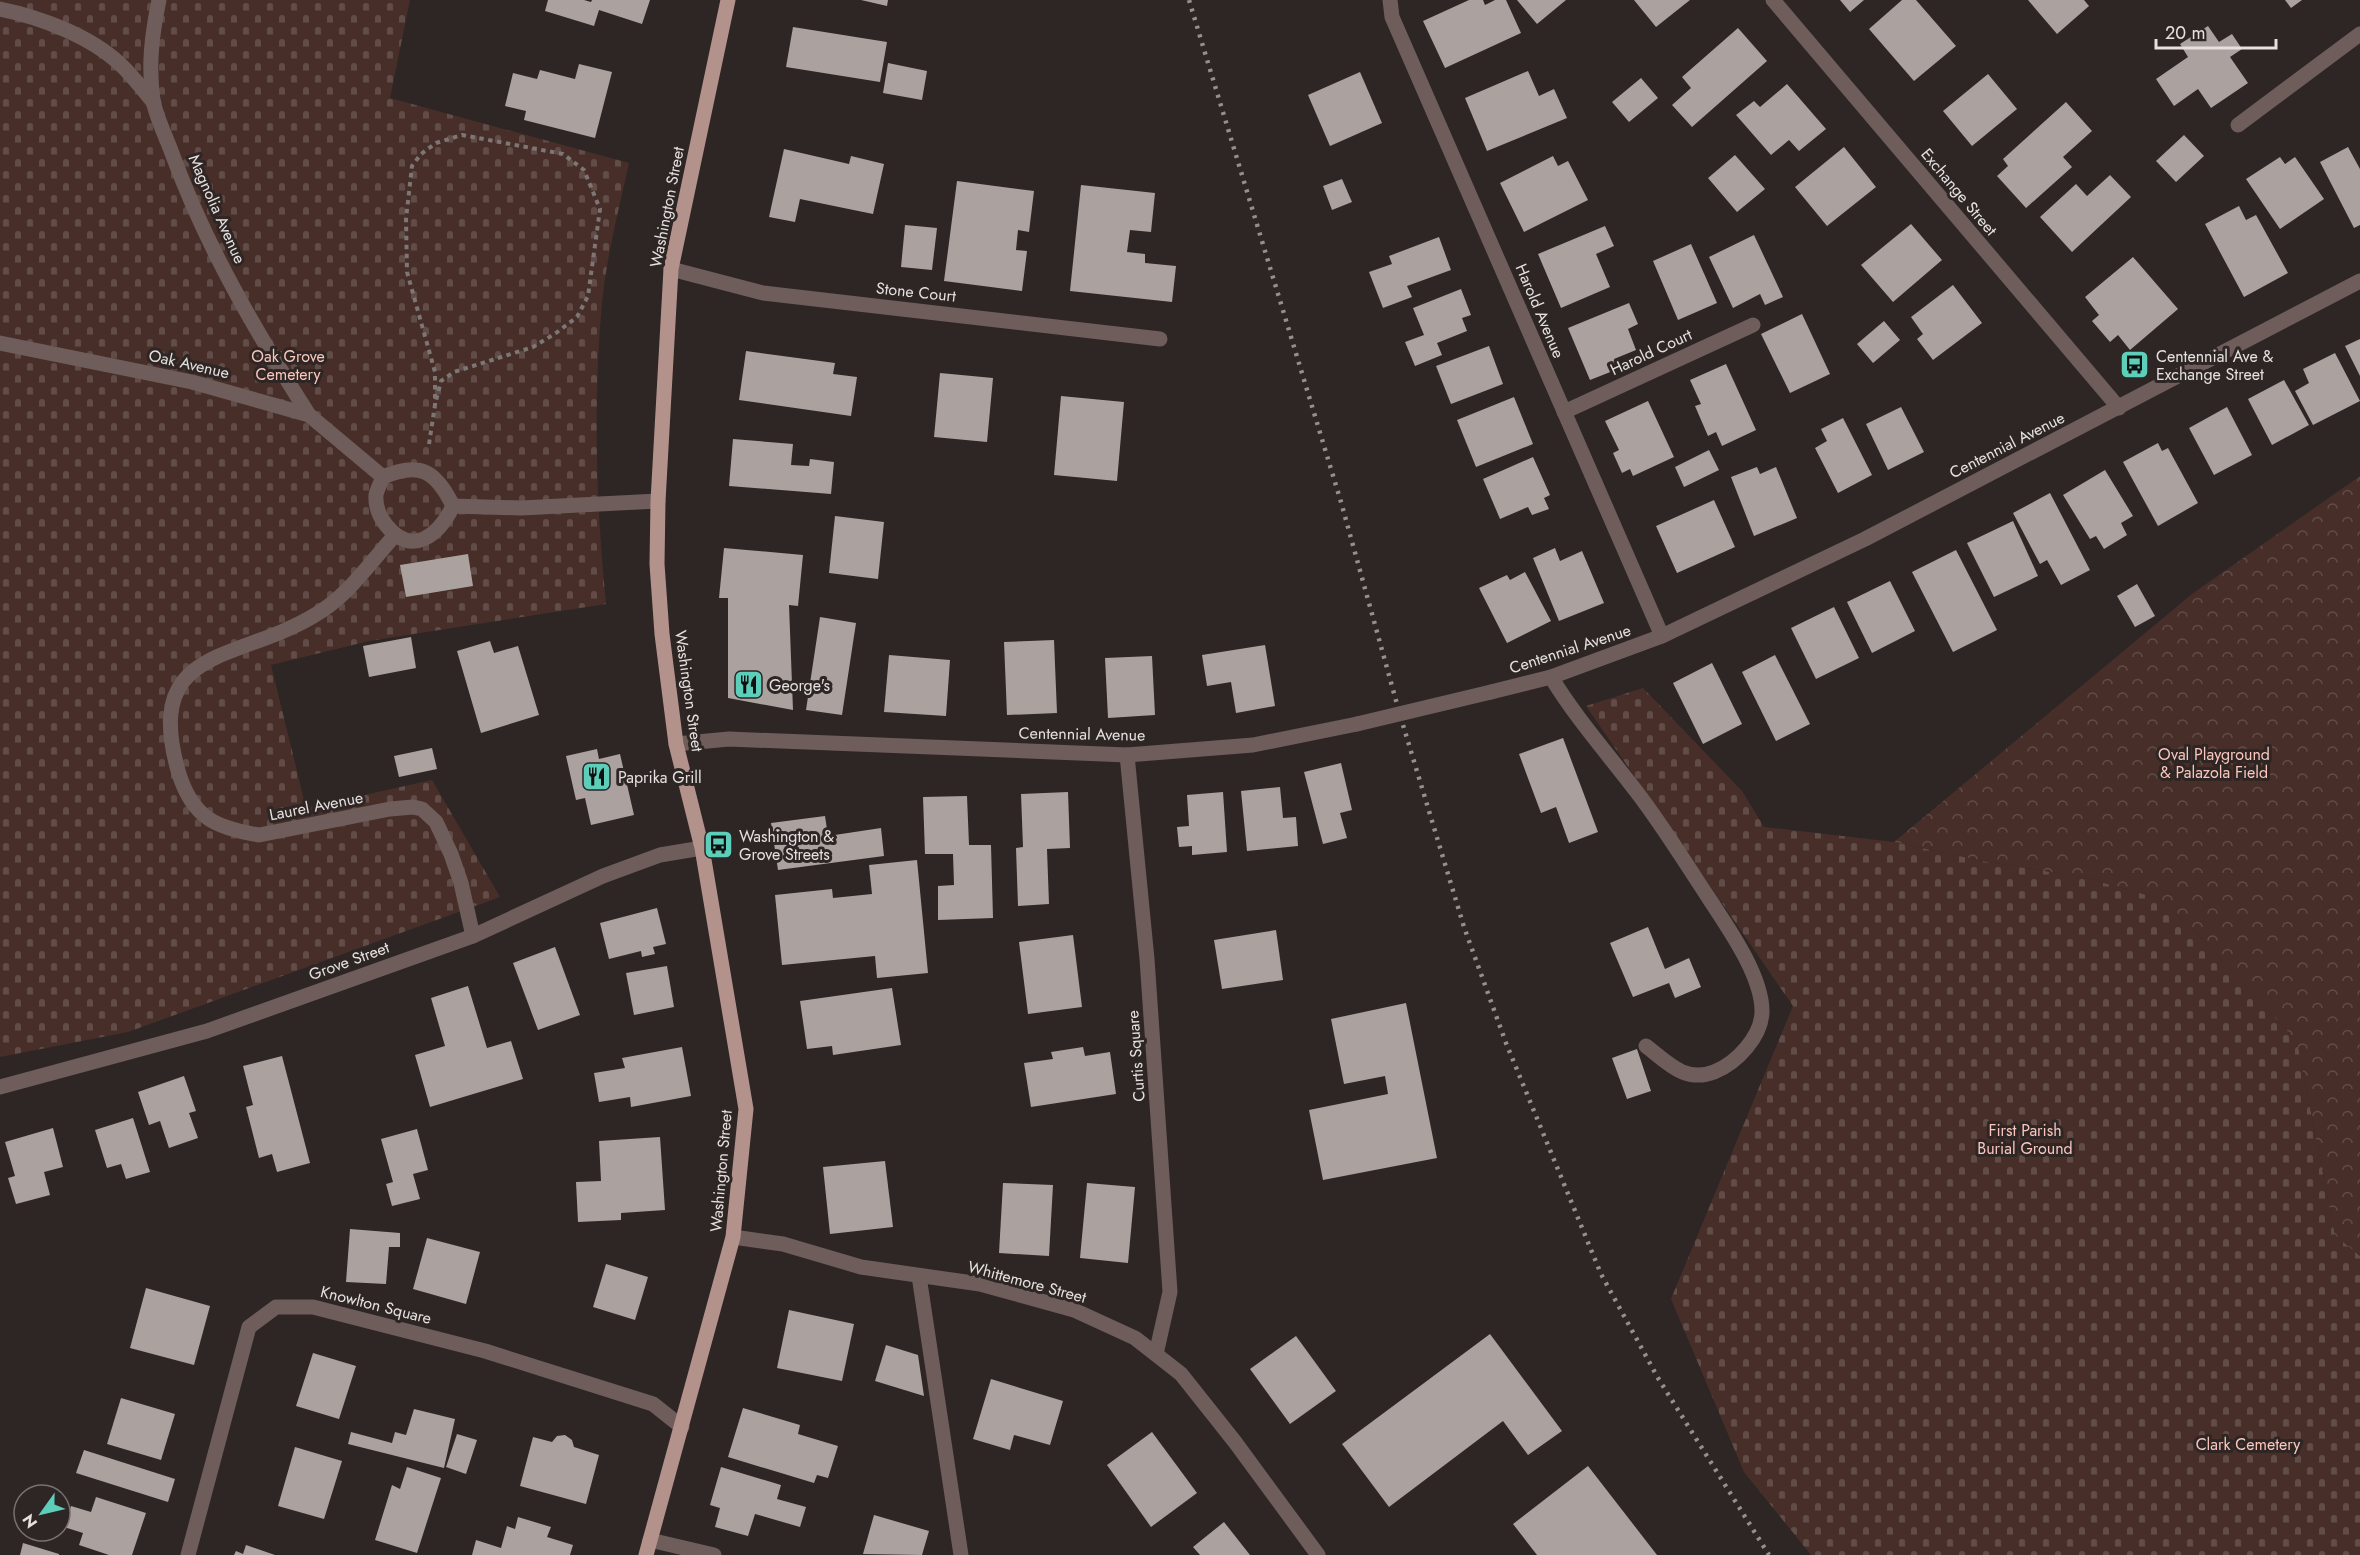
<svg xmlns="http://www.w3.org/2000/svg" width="2360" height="1555" font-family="Jost,sans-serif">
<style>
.cemetery{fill:url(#cemetery-stones)}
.park{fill:url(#park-crowns)}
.building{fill:#aba2a0}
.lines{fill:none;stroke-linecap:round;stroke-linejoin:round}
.path{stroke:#7c7675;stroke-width:4;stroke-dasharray:4.5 4.5;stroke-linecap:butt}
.service{stroke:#6e5d5a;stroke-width:15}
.minor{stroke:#6e5d5a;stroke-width:15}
.tertiary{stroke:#6e5d5a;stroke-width:15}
.primary{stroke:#b4928c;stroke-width:15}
.rail{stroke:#958f8e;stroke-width:4.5;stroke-dasharray:3 6;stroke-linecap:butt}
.tertiary-bridge{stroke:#6e5d5a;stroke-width:15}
.labels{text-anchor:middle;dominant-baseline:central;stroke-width:6;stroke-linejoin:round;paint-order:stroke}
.street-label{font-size:16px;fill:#e6e1e0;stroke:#2d2624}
.park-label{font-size:16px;fill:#fdc6bd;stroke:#2d2624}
.poi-label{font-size:16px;fill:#e6e1e0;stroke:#2d2624;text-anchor:start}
</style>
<defs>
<pattern id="cemetery-stones" width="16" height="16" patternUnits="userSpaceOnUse" patternTransform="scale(1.5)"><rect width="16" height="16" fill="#472e29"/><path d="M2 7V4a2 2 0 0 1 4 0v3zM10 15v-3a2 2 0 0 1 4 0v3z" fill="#624c48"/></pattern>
<pattern id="park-crowns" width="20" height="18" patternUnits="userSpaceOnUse" patternTransform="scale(1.5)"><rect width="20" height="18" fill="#472e29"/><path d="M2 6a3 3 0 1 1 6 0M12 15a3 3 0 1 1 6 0" fill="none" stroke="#624c48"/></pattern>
</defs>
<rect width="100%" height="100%" fill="#2d2624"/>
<g class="cemetery">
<path d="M0 0H410L390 98 629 163C619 208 607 255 602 302 593 402 596 504 606 604L369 641 271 665 306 808 432 780 500 897 128 1032 0 1057Z"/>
<path d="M1643 688 1742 791 1764 827 1894 842 1988 862 2083 877 2161 899 2198 935 2297 1041 2335 1235 2360 1256V1555H1811L1744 1472 1671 1299 1793 1006 1586 706Z"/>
</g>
<path class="park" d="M2360 476V1256L2335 1235 2297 1041 2198 935 2161 899 2083 877 1988 862 1894 842 2192 594Z"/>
<g class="building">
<path d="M548 0H584L591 2 592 0H650L642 24 599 10 594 26 545 11Z"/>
<path d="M861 0H888L887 6Z"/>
<path d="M1469 0H1483L1485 5 1495 0H1506L1521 33 1445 68 1423 21Z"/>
<path d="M1517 0H1566L1537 24Z"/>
<path d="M1634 0H1690L1656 27Z"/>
<path d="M1840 0H1864L1850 12Z"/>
<path d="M1902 0H1916L1956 46 1914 81 1869 29Z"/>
<path d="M2028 0H2084L2089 6 2057 34Z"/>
<path d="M2285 0H2302L2291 8Z"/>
<path d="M2208 26 2219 42 2232 34 2242 49 2230 57 2248 83 2211 108 2198 89 2174 106 2156 79 2188 57 2180 44Z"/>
<path d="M793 27 887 42 880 82 786 67Z"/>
<path d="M1738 28 1767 61 1692 127 1672 105 1691 88 1682 77Z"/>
<path d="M888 63 927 71 922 100 883 93Z"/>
<path d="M579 64 612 72 595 138 524 120 526 111 505 106 513 73 537 79 540 70 575 79Z"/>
<path d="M1528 71 1539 96 1554 89 1567 118 1487 151 1465 98Z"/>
<path d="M1360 72 1382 123 1330 146 1308 95Z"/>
<path d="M1988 74 2017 109 1972 146 1943 111Z"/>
<path d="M1641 78 1658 98 1629 122 1612 102Z"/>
<path d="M1787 84 1826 129 1799 151 1789 140 1771 155 1736 115 1754 101 1760 107Z"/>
<path d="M2066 102 2092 131 2063 157 2072 167 2026 208 1997 176 2008 166 2003 159Z"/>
<path d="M2184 135 2204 156 2176 182 2156 161Z"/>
<path d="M1844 147 1876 187 1827 226 1795 187Z"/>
<path d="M2348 147 2360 169V225L2354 228 2320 162Z"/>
<path d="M784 149 849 164 851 156 884 164 873 214 800 199 795 222 769 217Z"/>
<path d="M1735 155 1765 189 1737 212 1708 178Z"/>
<path d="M1553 156 1558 166 1568 161 1588 200 1524 232 1500 183Z"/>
<path d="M2280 157 2285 164 2295 157 2324 199 2280 229 2246 179Z"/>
<path d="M2110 175 2131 197 2072 252 2040 217 2076 184 2087 196Z"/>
<path d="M1342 179 1352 202 1332 210 1323 186Z"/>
<path d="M957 181 1034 191 1029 232 1018 230 1016 250 1027 251 1022 291 944 281Z"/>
<path d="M1081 185 1155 193 1151 232 1130 230 1127 252 1145 254V263L1176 266 1172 302 1070 291Z"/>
<path d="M2239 206 2246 220 2256 215 2288 273 2244 297 2205 224Z"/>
<path d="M1911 224 1942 260 1893 302 1861 265Z"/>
<path d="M905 225 937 228 932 270 901 267Z"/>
<path d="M1605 226 1614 246 1596 254 1610 287 1561 308 1538 254Z"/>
<path d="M1754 235 1783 297 1765 305 1760 294 1733 308 1709 257Z"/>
<path d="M1439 237 1451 270 1407 286 1412 297 1383 308 1369 272 1392 264 1389 256Z"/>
<path d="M1691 244 1717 303 1678 320 1653 261Z"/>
<path d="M2133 257 2178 309 2130 350 2118 335 2110 342 2092 321 2099 315 2085 297Z"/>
<path d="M1953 285 1982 323 1933 360 1917 339 1923 334 1911 317Z"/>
<path d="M1461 289 1471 315 1462 318 1467 331 1437 343 1442 355 1415 366 1405 342 1424 335 1413 308Z"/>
<path d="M1629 303 1638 324 1628 329 1636 350 1614 359 1618 369 1590 380 1568 328Z"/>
<path d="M1802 314 1830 374 1790 393 1761 334Z"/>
<path d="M1884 321 1900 340 1873 363 1857 344Z"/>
<path d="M2360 339V376L2345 346Z"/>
<path d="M1489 346 1503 384 1451 404 1436 366Z"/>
<path d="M746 351 835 363 833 374 857 377 851 416 739 400Z"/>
<path d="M2335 353 2360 401 2313 425 2295 391 2309 383 2303 369Z"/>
<path d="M1726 364 1756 430 1722 446 1716 432 1708 436 1695 406 1701 404 1690 380Z"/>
<path d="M940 373 993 378 987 442 934 437Z"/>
<path d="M2284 380 2309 425 2272 445 2248 399Z"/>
<path d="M1061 396 1124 402 1117 481 1054 475Z"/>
<path d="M1514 397 1533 444 1476 467 1457 420Z"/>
<path d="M1648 401 1674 457 1633 476 1630 469 1622 473 1613 453 1619 450 1605 421Z"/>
<path d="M1901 407 1924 452 1888 470 1866 424Z"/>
<path d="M2227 407 2252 455 2214 475 2189 428Z"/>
<path d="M1843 418 1872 475 1838 493 1815 448 1827 441 1821 429Z"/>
<path d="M733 439 793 444 791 465 809 466 810 459 834 462 831 494 729 486Z"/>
<path d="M2158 443 2162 451 2168 448 2198 503 2158 526 2123 462Z"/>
<path d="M1709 450 1719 470 1684 487 1675 467Z"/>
<path d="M1533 457 1550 495 1544 498 1549 509 1532 515 1528 507 1500 519 1483 479Z"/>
<path d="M1757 467 1760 474 1776 467 1797 518 1754 536 1731 477Z"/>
<path d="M2105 470 2133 516 2121 523 2127 535 2104 549 2096 536 2090 539 2063 495Z"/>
<path d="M2050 493 2090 570 2061 585 2047 560 2040 564 2013 513Z"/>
<path d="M1714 500 1735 547 1677 573 1656 526Z"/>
<path d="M835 516 884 522 878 579 829 573Z"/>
<path d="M2013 521 2038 576 1994 597 1967 543Z"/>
<path d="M724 548 803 555 798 606 789 605 793 710 728 698V598H719Z"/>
<path d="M1555 548 1560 561 1582 551 1604 603 1559 621 1533 558Z"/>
<path d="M1956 550 1997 630 1953 652 1912 572Z"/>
<path d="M468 554 473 586 406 597 400 565Z"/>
<path d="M1525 572 1551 621 1507 643 1479 588 1507 575 1510 580Z"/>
<path d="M1890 581 1915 631 1872 653 1847 602Z"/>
<path d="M2137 584 2155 616 2135 627 2117 596Z"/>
<path d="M1834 607 1859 658 1816 679 1791 628Z"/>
<path d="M820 617 856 623 842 715 806 710Z"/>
<path d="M411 637 416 668 369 677 363 646Z"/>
<path d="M1054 640 1057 713 1007 715 1004 642Z"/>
<path d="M490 641 494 653 518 646 539 715 481 733 457 651Z"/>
<path d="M1265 645 1275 706 1236 713 1231 682 1207 686 1202 655Z"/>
<path d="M889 655 950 660 946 716 884 712Z"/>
<path d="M1775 655 1810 724 1776 741 1742 672Z"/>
<path d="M1152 656 1155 715 1108 718 1105 658Z"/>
<path d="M1712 663 1742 724 1703 744 1673 683Z"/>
<path d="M1563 738 1598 832 1569 843 1556 807 1541 813 1519 754Z"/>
<path d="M432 748 437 769 399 777 394 756Z"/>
<path d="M597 749 599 759 620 754 634 815 591 825 585 798 576 800 566 756Z"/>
<path d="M1341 763 1352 810 1340 813 1347 838 1323 844 1304 772Z"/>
<path d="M1280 787 1283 818 1296 817 1298 846 1247 851 1241 791Z"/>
<path d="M1068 792 1070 848 1047 849 1049 904 1018 906 1016 848 1023 847 1021 794Z"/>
<path d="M1223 792 1227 852 1192 855V846L1179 847 1177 827 1189 826 1187 795Z"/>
<path d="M967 796 969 845H991L993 918 938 920V886L954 885 953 854H925L923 797Z"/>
<path d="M825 816 828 836 881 828 884 856 778 870 771 823Z"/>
<path d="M917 860 928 973 877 978 875 956 782 965 775 895 832 889 833 898 872 894 869 865Z"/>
<path d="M657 908 666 944 653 947 655 954 642 957 641 951 609 959 600 923Z"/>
<path d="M1648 927 1665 969 1689 958 1701 987 1675 998 1669 983 1633 997 1610 943Z"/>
<path d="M1276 930 1283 980 1222 989 1214 940Z"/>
<path d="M1073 935 1082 1007 1028 1014 1019 942Z"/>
<path d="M555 947 580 1015 538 1030 513 963Z"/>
<path d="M667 966 674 1007 634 1015 626 973Z"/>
<path d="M468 986 487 1048 511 1041 523 1079 430 1107 415 1055 445 1046 431 998Z"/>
<path d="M892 988 901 1045 833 1055 832 1046 807 1049 800 1001Z"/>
<path d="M1406 1003 1437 1158 1323 1180 1309 1110 1388 1094 1385 1076 1344 1084 1331 1019Z"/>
<path d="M682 1047 691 1096 631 1107 630 1097 599 1102 594 1073 625 1068 622 1058Z"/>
<path d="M1083 1047 1085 1056 1110 1052 1116 1094 1031 1107 1024 1063 1053 1059 1051 1052Z"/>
<path d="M1637 1049 1651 1091 1627 1099 1612 1058Z"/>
<path d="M282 1056 310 1163 277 1172 272 1154 259 1158 246 1107 253 1105 243 1066Z"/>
<path d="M184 1076 196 1111 189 1113 198 1138 169 1148 160 1121 149 1125 138 1092Z"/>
<path d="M133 1118 150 1172 126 1179 121 1164 107 1168 95 1130Z"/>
<path d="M53 1128 63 1167 44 1172 50 1195 16 1204 8 1178 15 1176 5 1142Z"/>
<path d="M417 1129 428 1170 413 1174 420 1199 392 1206 386 1184 393 1182 381 1139Z"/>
<path d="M660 1137 665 1210 621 1213V1220L578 1222 576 1182 601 1181 599 1141Z"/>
<path d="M885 1161 893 1227 830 1234 823 1167Z"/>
<path d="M1003 1183 1053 1185 1049 1256 999 1253Z"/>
<path d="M1087 1183 1135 1187 1128 1263 1080 1258Z"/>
<path d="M350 1229 400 1233V1247H389L386 1284 346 1282Z"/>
<path d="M427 1238 480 1252 466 1304 413 1289Z"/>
<path d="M606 1264 648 1277 635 1320 593 1307Z"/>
<path d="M146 1288 210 1306 194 1365 130 1348Z"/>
<path d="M789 1310 854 1324 842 1381 777 1368Z"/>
<path d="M1490 1334 1562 1431 1528 1455 1503 1421 1389 1507 1342 1444Z"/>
<path d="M1296 1336 1336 1391 1290 1424 1250 1369Z"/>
<path d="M886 1345 918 1355 924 1396 875 1381Z"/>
<path d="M313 1353 356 1366 339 1419 296 1406Z"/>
<path d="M991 1379 1063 1401 1050 1445 1014 1435 1010 1450 973 1439Z"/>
<path d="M121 1398 175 1414 161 1460 107 1444Z"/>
<path d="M743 1408 800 1425 798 1434 838 1446 828 1478 817 1475 814 1483 728 1457Z"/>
<path d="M414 1409 455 1419 444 1468 348 1444 351 1432 392 1443 395 1432 406 1435Z"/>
<path d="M1152 1432 1197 1493 1151 1527 1107 1465Z"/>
<path d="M457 1434 477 1440 466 1474 446 1467Z"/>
<path d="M565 1435 572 1440 574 1447 599 1455 586 1504 520 1486 533 1437 552 1442 557 1436Z"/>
<path d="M295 1447 342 1461 324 1519 278 1506Z"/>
<path d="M84 1450 175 1479 168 1502 76 1473Z"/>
<path d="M1588 1466 1657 1555H1537L1513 1524Z"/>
<path d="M407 1467 441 1478 417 1553 375 1540 392 1485 400 1489Z"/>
<path d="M721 1467 781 1485 777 1499 806 1507 800 1527 755 1514 748 1536 715 1527 720 1508 710 1505Z"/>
<path d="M96 1497 146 1513 132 1555H109L79 1545 83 1533 64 1527 71 1506 91 1512Z"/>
<path d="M874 1515 929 1531 922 1555 863 1554Z"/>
<path d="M518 1517 551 1527 547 1537 573 1545 570 1555H472L476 1540 501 1548 507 1526 515 1529Z"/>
<path d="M1224 1522 1250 1555H1200L1193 1547Z"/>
<path d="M23 1543 59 1554V1555H20Z"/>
<path d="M246 1545 275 1555H234L236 1551 243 1554Z"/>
</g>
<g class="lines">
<path class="path" d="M429 444 435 405 441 381 454 372 533 347 556 333 577 317 588 296 600 209 584 170 563 154 462 135 436 143 421 154 412 166 406 219 407 272 435 372V405"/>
<g class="service">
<path d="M159 0C152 34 148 65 153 100 156 118 167 138 173 156 207 248 256 332 309 415"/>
<path d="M0 9C40 17 90 36 120 64 133 76 143 90 154 103"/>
<path d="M0 343 192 382 309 415 383 477"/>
<path d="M453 506C439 535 412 558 386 525 379 516 375 507 376 495 377 489 381 483 383 477 420 461 436 471 453 506L521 508 658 501"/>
<path d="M395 535C369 564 348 596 315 615 236 663 141 645 179 774 193 818 216 828 259 835L390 809 413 807 422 809 436 822 451 854 461 883 473 936"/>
<path d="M1551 677C1576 718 1607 753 1636 791 1663 826 1686 864 1710 900 1729 929 1762 976 1762 1011 1762 1036 1737 1063 1714 1072 1685 1083 1668 1063 1646 1046"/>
<path d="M919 1276 961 1555"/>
<path d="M650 1540 714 1555"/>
</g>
<g class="minor">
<path d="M1390 0 1392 17 1662 636"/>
<path d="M1773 0 2119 408"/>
<path d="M2238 125 2360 34"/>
<path d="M671 269 763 293 1160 339"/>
<path d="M1564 412 1753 325"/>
<path d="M1127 755 1147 959 1170 1292 1156 1354"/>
<path d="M0 1087 207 1031 473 936 603 876 660 855 702 848"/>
<path d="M733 1237 783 1244 861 1267 980 1284 1074 1310 1135 1338 1181 1374 1235 1442 1318 1555"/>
<path d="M188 1555 249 1327 276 1307H313L485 1351 653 1404 682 1427"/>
</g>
<g class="tertiary">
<path d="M1491 692 1551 677 1662 636 1865 539 2360 281"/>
<path d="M676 744 729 739 1127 755 1253 745 1357 724"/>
</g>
<path class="primary" d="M646 1555 733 1237 746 1109 702 848 676 744 662 634 657 564 658 501 671 269 728 0"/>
<path class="rail" d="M1189 0 1341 502 1400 715 1464 927 1506 1043 1601 1274 1658 1378 1769 1555"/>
<path class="tertiary-bridge" d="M1357 724 1491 692"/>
</g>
<defs>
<symbol id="bus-square" viewBox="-11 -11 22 22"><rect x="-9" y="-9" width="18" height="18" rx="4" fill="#5dceb9" stroke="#2d2624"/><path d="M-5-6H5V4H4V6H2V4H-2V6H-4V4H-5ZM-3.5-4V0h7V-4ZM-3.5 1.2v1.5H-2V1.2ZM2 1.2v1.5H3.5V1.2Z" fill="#111"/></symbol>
<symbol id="restaurant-square" viewBox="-11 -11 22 22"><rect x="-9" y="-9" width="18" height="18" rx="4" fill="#5dceb9" stroke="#2d2624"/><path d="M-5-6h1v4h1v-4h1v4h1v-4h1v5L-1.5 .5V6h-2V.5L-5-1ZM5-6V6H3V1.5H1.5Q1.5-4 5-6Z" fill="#111"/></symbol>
</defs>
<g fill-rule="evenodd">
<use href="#bus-square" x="2118" y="348" width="33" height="33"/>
<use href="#restaurant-square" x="732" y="668" width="33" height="33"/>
<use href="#restaurant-square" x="580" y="760" width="33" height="33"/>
<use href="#bus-square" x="702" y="828" width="33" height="33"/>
</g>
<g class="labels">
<g class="street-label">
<text transform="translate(1959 192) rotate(50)">Exchange Street</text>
<text transform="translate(667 207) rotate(-79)">Washington Street</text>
<text transform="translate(217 209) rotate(66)">Magnolia Avenue</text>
<text transform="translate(916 292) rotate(6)">Stone Court</text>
<text transform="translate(1540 311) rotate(67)">Harold Avenue</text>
<text transform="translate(1651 352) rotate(-25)">Harold Court</text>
<text transform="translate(189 364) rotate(13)">Oak Avenue</text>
<text transform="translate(2007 445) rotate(-27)">Centennial Avenue</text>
<text transform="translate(1570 649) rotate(-18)">Centennial Avenue</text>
<text transform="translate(689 691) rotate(82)">Washington Street</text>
<text transform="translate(1082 734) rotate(1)">Centennial Avenue</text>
<text transform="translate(316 806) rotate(-11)">Laurel Avenue</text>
<text transform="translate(349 961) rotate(-20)">Grove Street</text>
<text transform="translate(1136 1056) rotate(-94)">Curtis Square</text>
<text transform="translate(721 1171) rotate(-85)">Washington Street</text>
<text transform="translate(1027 1282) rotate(15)">Whittemore Street</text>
<text transform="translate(376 1305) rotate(14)">Knowlton Square</text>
</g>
<g class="park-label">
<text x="288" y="356">Oak Grove<tspan x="288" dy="18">Cemetery</tspan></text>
<text x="2214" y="754">Oval Playground<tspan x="2214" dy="18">&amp; Palazola Field</tspan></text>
<text x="2025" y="1130">First Parish<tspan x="2025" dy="18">Burial Ground</tspan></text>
<text x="2248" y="1444">Clark Cemetery</text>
</g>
<g class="poi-label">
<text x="2156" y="356">Centennial Ave &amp;<tspan x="2156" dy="18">Exchange Street</tspan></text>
<text x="769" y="685">George's</text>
<text x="618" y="777">Paprika Grill</text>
<text x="739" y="836">Washington &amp;<tspan x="739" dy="18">Grove Streets</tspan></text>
</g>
</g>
<g transform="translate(42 1513) rotate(236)"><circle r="28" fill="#2d2624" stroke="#77716f" stroke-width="1.5"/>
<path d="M0-4.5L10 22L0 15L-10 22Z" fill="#5dceb9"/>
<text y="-9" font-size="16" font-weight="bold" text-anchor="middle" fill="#e6e1e0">N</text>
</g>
<path d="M2156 39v9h120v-9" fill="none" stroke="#e6e1e0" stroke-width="3"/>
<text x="2165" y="39" font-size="18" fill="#e6e1e0" stroke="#2d2624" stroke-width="4.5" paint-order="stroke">20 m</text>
</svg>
